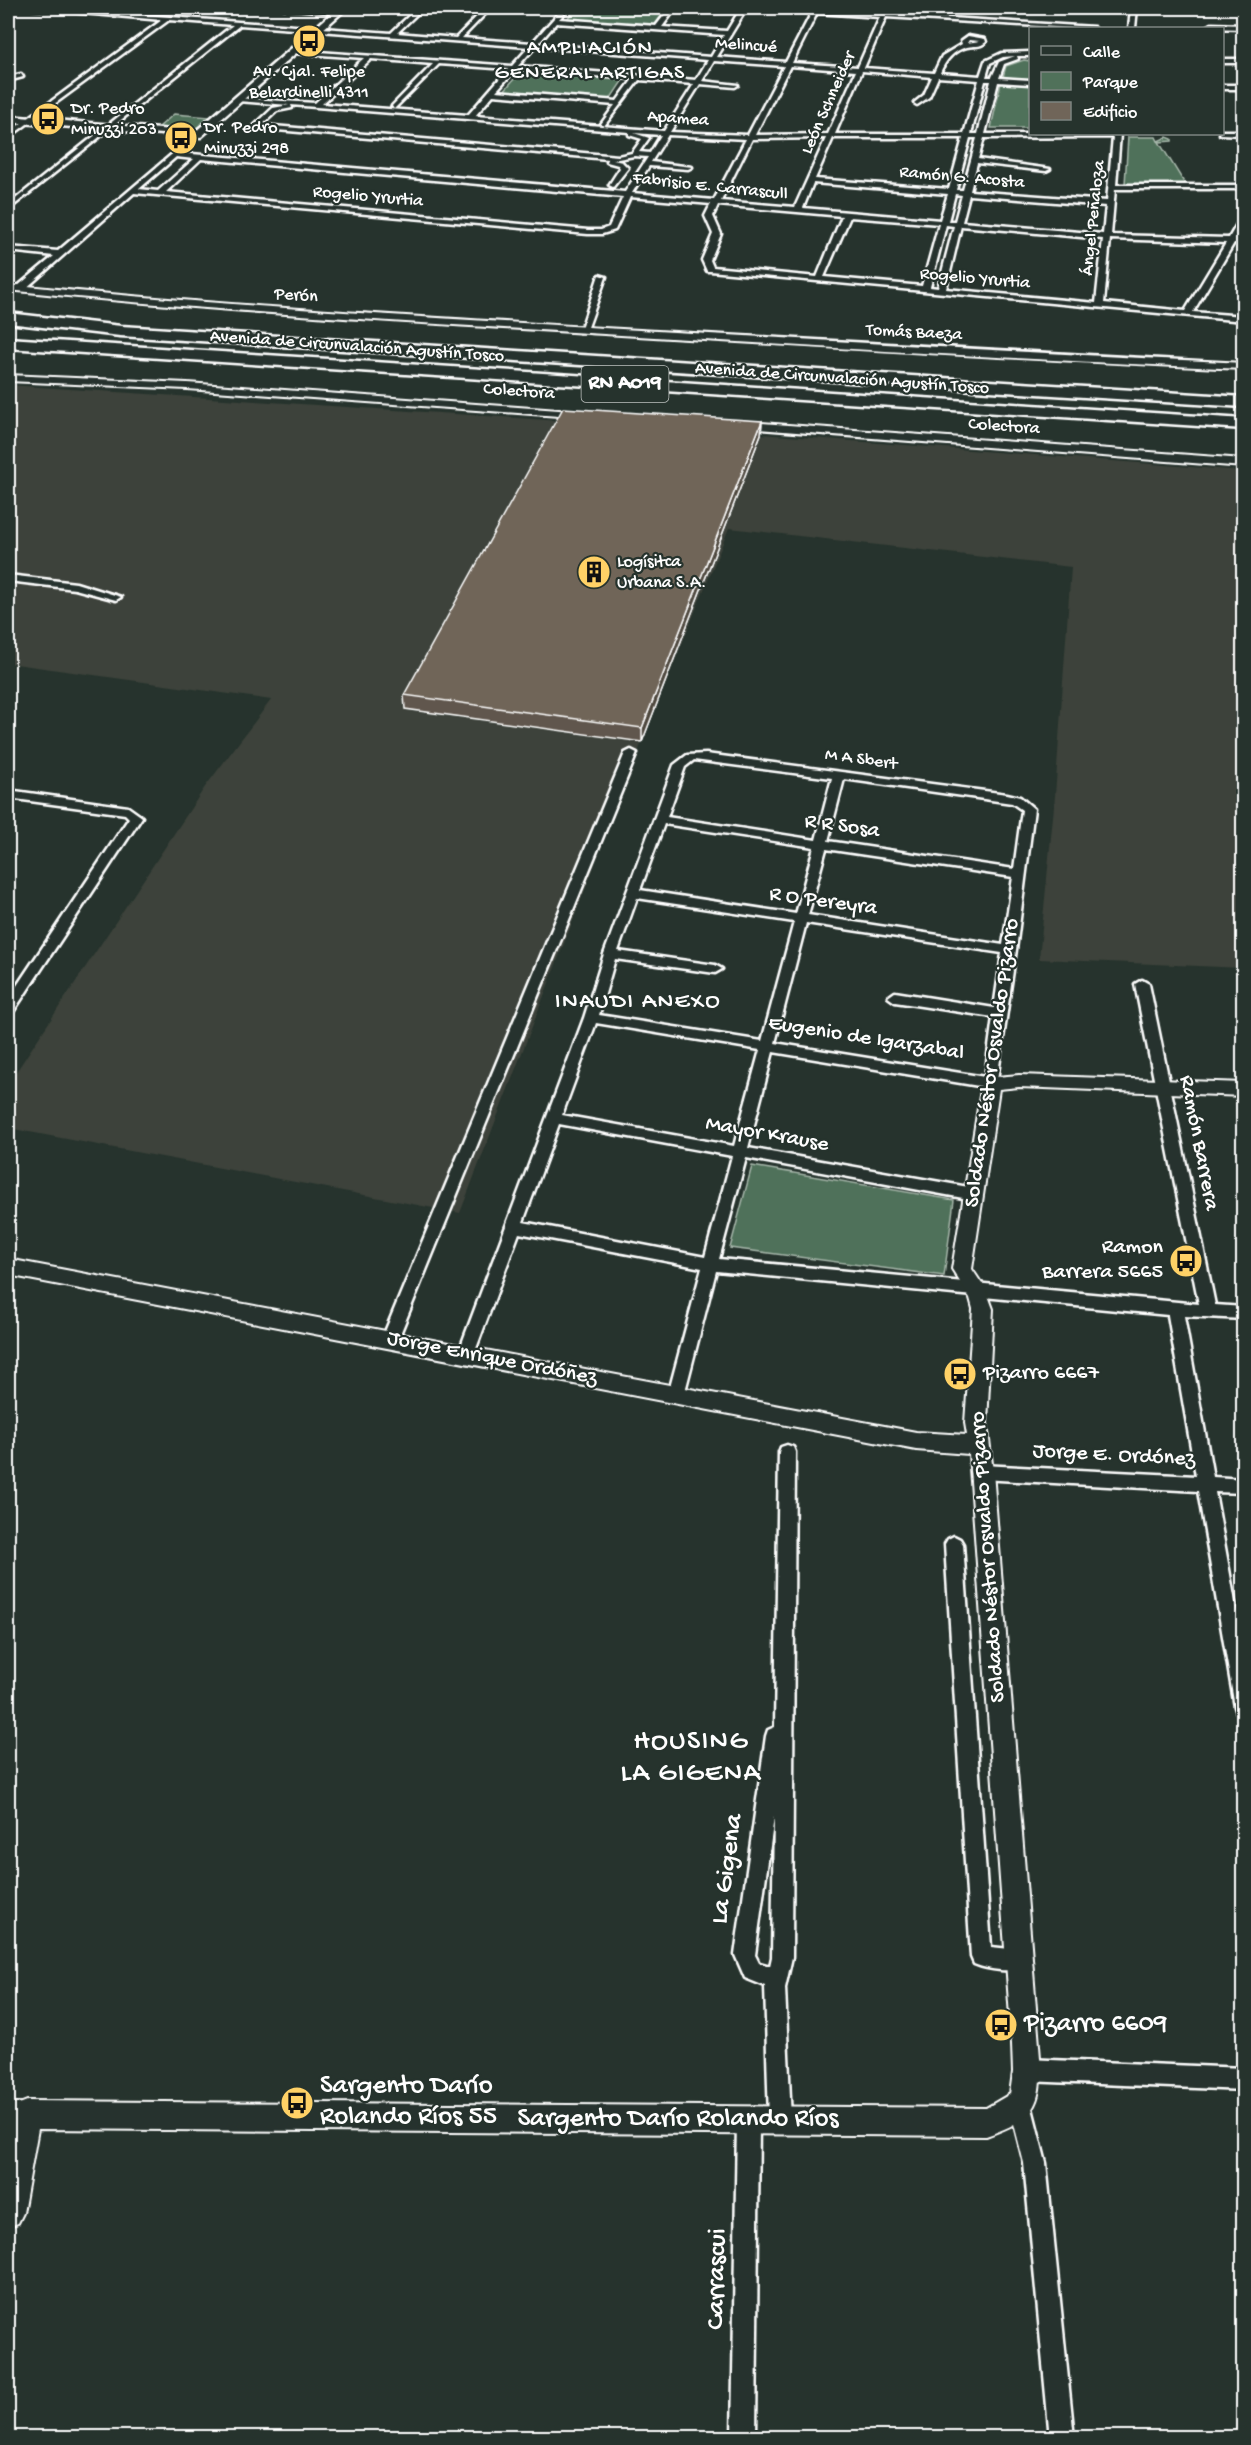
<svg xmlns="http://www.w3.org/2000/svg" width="1251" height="2445" font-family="'Gochi Hand',sans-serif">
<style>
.built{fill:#3c423a}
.green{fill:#50715a;stroke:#a8b8ac;stroke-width:1.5}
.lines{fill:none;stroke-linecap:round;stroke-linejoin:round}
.minor-casing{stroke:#fff;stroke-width:5}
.tertiary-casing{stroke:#fff;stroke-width:4}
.secondary-casing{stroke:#fff;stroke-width:5}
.motorway-casing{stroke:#fff;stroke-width:5}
.minor{fill:#26332d;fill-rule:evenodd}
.tertiary{fill:#26332d;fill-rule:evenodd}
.secondary{fill:#26332d;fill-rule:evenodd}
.motorway{fill:#26332d;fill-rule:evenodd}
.wall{fill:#60574d;stroke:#fff;stroke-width:1.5}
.shaded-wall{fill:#4e473e;stroke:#fff;stroke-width:1.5}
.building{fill:#706559;stroke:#fff;stroke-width:1.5}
.labels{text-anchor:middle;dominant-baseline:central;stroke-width:4.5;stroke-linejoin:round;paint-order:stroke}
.far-street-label{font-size:18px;fill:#fff;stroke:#26332d}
.far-poi-label{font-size:18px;fill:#fff;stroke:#26332d;text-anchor:start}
.shield{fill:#26332d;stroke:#bec2c0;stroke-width:1.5}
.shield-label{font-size:21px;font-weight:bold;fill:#fff}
.far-quarter-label{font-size:22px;letter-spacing:1.5px;fill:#fff;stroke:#26332d}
.street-label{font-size:22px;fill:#fff;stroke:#26332d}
.poi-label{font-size:22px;fill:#fff;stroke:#26332d;text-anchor:end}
.neighbourhood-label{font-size:24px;letter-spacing:1.5px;fill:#fff;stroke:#26332d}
.near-street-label{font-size:27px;fill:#fff;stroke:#26332d}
.near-poi-label{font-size:27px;fill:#fff;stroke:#26332d;text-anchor:start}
.near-neighbourhood-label{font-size:28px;letter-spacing:1.5px;fill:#fff;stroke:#26332d}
</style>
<rect width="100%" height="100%" fill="#26332d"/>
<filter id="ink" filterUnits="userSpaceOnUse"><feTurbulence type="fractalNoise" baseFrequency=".0167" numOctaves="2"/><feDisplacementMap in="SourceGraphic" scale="12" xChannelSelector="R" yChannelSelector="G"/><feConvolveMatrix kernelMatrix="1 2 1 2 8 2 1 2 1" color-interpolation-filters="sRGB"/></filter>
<g filter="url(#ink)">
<path class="built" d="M8 385 761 434 1243 471V968L1039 959 1055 796 1071 567 729 528 642 742 460 1213 8 1128V1084L205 787 271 700 8 663Z"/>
<g class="green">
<path d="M576 8H667L653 27 565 21Z"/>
<path d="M1024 60 1030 61V79L1003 77 1006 66Z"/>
<path d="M522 70 625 77 609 101 502 93Z"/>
<path d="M1001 82 1030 84V128H991Z"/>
<path d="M174 114 211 117C191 136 183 130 158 128Z"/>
<path d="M1128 137H1156L1158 141 1167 137 1172 139V141L1159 142 1185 184H1125Z"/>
<path d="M752 1166 954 1200 944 1276 730 1248Z"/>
</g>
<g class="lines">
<defs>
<g id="minor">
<path d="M25 8H45L391 33 417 8H423L397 33 456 38 485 8H491L462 38 532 43 563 8H569L559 19 656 26 670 8H676L662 27 727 31 741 8H747L717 57 786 62 812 12 768 10 765 8H820L819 9 882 13 884 8H890L887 14 1094 27 1095 28H1071L886 17 864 68 934 73 942 56 962 44 961 41 968 36 985 39 986 42C979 48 975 45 967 47 953 50 945 61 940 73L980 76 985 61 1002 53 1030 52V56H1017L1018 59 1004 64 999 78 1030 80V84L998 82 985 134H1120L1116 185H1244V189H1115L1111 235 1229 238 1244 212V223L1236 238 1244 239V243H1234L1193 312 1244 316V321L710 271H707L702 260 713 234 705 216 711 204 630 197 615 230 602 234H588L134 193 24 290H18V286L54 256 8 251V247L58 251 197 133 199 136 180 153 625 192 648 157 634 156 613 160 622 162 628 168 613 187 609 185 620 168 618 165 607 162 608 159 254 128V126L273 108 289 105 238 101 236 98 315 103 364 58 293 53 291 50 512 66 529 47 240 25 8 210V205L233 25 169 20 8 138V133L162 20ZM817 13 880 17 858 67 792 63ZM556 23 724 35 711 57 538 44ZM969 40 980 41 967 43ZM535 47 708 60 696 80 518 66ZM1015 56 999 62 992 77H986L990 63 1003 57ZM371 59 433 64 392 106 394 109 439 64 508 69 468 115 322 104ZM714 61 784 66 748 135 670 132 700 84 735 87 738 85 702 81ZM790 66 856 71 828 134 755 135ZM515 70 633 79 617 101 496 91ZM862 71 932 77 924 95 914 103 917 105 929 97 938 77 979 80 964 134H835ZM639 80 694 84 664 131 475 116 493 95 615 105 601 124 604 126ZM985 81H991L978 134H971ZM291 105 629 132V135L642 139 632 153 618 156 262 125 277 111 292 108ZM634 133 661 135 650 153 639 152 649 138ZM668 135 746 139 714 200 632 193 649 166 688 169 692 167 651 162ZM1113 137 1107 201 970 191 977 163 1046 171 1050 169 978 159 984 138ZM826 138 795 207 721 201 752 139ZM833 138H963L949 189 815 179ZM970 138H977L963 190H956ZM176 157 194 159 158 191 139 189ZM201 159 623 197 609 227 601 230H588L166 192ZM813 183 948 194 940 220 803 208ZM955 194 962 195 955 221H948ZM969 195 1106 206 1103 234 962 222ZM718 205 842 216 817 277 713 267 710 260 721 234 713 216ZM850 217 939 224 922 286 824 277ZM946 225 954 226 938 288 930 287ZM961 226 1103 239 1096 303 946 289ZM1110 239 1226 243 1185 311 1104 303Z"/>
<path d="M284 8 342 11 339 13Z"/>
<path d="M1131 8H1137L1135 28H1129Z"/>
<path d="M1212 24 1244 25V29L1205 28Z"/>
<rect x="1222" y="59" width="22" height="4"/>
<path d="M21 74 23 77 8 81V77Z"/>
<rect x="1222" y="85" width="22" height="4"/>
<path d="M1222 131H1244V135L1220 134Z"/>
<path d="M599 275 606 277 587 330 580 332Z"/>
<path d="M8 575 76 583 121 597 116 600 75 589 8 581Z"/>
<path d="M631 750 637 753 398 1339 396 1344 390 1345 384 1344 382 1339 625 753Z"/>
<path d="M706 754 1007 794 1020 797 1034 809 1016 950 996 1087 991 1088 773 1052 748 1148 974 1188 979 1190 981 1194 979 1198 974 1200 746 1158 719 1259 1199 1304 1135 984 1142 980 1149 984 1215 1305 1244 1307V1319L1184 1316 1213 1477 1244 1479V1493L1215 1492 1244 1652V1716L1237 1713 1235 1707 1198 1491 982 1479 976 1477 974 1472 976 1467 982 1465 1196 1476 1168 1315 716 1271 684 1395 682 1400 676 1402 670 1400 668 1395 702 1268 519 1233 474 1354 472 1359 466 1361 460 1359 458 1354 584 1018 604 954 674 765 687 755ZM694 760 832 778 816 840 667 817 685 767ZM844 779 1012 803 1022 810 1014 869 828 841ZM664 824 814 847 796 914 640 890ZM826 849 1013 877 1003 945 808 915ZM637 898 794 922 762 1041 599 1015 615 959 715 973 722 969 715 965 618 951ZM806 923 1002 953 994 1008 895 992 888 997 895 1002 993 1017 985 1077 775 1043ZM596 1023 760 1050 734 1146 562 1115ZM559 1124 732 1156 705 1257 523 1222Z"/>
<path d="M8 790 128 807 142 817 13 1012 8 1014V999L129 818 125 814 8 798Z"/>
<path d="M787 1445 793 1447 795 1452 792 1957 785 1988 791 2120 788 2128 780 2131 772 2128 769 2120 765 1986 745 1978 735 1955 766 1736 768 1730 775 1727 779 1452 781 1447ZM774 1817 772 1957 770 1966 759 1963 755 1955Z"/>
<path d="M954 1536 960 1539 963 1544 991 1947 1019 1950 1026 1953 1029 1960 1026 1967C1012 1973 988 1970 974 1964L971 1957 945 1544 948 1539Z"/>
<path d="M1026 2059 1244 2068V2090L1026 2081 1018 2078 1015 2070 1018 2062Z"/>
<path d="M1020 2093 1028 2096 1031 2104 1046 2163 1074 2438H1050L1024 2163 1009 2104 1012 2096Z"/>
<path d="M8 2103 27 2104 35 2107 38 2115 35 2123 27 2126 8 2125Z"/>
<path d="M748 2111 756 2114 759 2122 756 2438H732L737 2122 740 2114Z"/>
</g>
<g id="tertiary">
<path d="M8 284C206 305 405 316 604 328 817 340 1030 353 1244 363V369C1030 360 817 347 604 334 405 322 206 311 8 290Z"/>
<path d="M8 375 187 383 586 412 592 415 586 418 187 389 8 381Z"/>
<path d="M735 421 1244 459V467L731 427 729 425Z"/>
<path d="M1019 1075 1244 1083V1096L1019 1087 999 1089 972 1269 986 1290 993 1309 987 1423 993 1472 1040 2058C1042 2109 1033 2119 986 2136L38 2129 23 2213 18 2223 8 2227V2142L17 2105 27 2101 986 2108 1010 2094 1013 2072 1012 2044 969 1454 916 1450 8 1275V1259L916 1432 967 1435 965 1423 973 1309 970 1298 952 1269 982 1083 985 1078Z"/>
</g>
<path id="secondary" d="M338 8H347L201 137 8 122V116L195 132Z"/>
<g id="motorway">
<path d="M8 313 121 326 1244 397V407L120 336 8 323Z"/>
<path d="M8 338 1244 419V429L8 348Z"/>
</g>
</defs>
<use href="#minor" class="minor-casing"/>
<use href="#tertiary" class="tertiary-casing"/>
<use href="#secondary" class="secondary-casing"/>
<use href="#motorway" class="motorway-casing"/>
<use href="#minor" class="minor"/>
<use href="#tertiary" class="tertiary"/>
<use href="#secondary" class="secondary"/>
<use href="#motorway" class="motorway"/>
</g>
<path class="wall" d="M762 421 761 434 642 742 405 709 404 695Z"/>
<path class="shaded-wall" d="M762 421 761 434 642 742V728Z"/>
<path class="building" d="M563 408 762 421 642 728 404 695Z"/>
</g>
<defs>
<symbol id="bus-disc" viewBox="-11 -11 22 22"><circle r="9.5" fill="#ffd166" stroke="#26332d"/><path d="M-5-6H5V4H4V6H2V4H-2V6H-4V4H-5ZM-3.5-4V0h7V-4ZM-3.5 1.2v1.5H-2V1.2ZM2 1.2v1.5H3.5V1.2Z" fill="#111"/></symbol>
<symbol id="building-disc" viewBox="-11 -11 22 22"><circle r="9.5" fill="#ffd166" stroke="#26332d"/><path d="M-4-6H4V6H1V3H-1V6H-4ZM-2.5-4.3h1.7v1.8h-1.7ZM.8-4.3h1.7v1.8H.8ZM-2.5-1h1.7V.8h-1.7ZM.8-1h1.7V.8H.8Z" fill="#111"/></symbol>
</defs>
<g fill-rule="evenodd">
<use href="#bus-disc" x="290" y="22" width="38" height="38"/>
<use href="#bus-disc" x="29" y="100" width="38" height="38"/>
<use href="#bus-disc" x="162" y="119" width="38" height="38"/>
<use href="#building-disc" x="575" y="553" width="38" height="38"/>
<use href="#bus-disc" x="1167" y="1242" width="38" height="38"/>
<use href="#bus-disc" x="941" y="1355" width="38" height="38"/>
<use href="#bus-disc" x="982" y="2006" width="38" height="38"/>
<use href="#bus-disc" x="278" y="2084" width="38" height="38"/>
</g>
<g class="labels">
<g class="far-street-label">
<text transform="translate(746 46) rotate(4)">Melincué</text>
<text transform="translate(829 103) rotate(-66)">León Schneider</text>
<text transform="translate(678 119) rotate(4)">Apamea</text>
<text transform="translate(962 178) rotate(5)">Ramón G. Acosta</text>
<text transform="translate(710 187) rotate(6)">Fabrisio E. Carrascull</text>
<text transform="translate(368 197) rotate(5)">Rogelio Yrurtia</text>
<text transform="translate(1094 218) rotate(-84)">Ángel Peñaloza</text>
<text transform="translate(975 279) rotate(5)">Rogelio Yrurtia</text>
<text transform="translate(296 296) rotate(4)">Perón</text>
<text transform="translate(914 333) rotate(3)">Tomás Baeza</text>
<text transform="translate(357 347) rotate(4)">Avenida de Circunvalación Agustín Tosco</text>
<text transform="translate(842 379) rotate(4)">Avenida de Circunvalación Agustín Tosco</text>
<text transform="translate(519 392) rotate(4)">Colectora</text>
<text transform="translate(1004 427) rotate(4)">Colectora</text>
<text transform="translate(861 760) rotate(8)">M A Sbert</text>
</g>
<g class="far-poi-label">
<text x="309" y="72" text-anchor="middle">Av. Cjal. Felipe<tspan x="309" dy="21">Belardinelli 4311</tspan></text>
<text x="71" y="109">Dr. Pedro<tspan x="71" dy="21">Minuzzi 203</tspan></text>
<text x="204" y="128">Dr. Pedro<tspan x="204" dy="21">Minuzzi 298</tspan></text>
<text x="617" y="562">Logísitca<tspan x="617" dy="21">Urbana S.A.</tspan></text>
</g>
<rect class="shield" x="581.5" y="366" width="87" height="36" rx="4.5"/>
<g class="shield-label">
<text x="625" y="384">RN A019</text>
</g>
<g class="far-quarter-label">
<text x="590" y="49">AMPLIACIÓN<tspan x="590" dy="25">GENERAL ARTIGAS</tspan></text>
</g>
<g class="street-label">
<text transform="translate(842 827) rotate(8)">R R Sosa</text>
<text transform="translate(823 902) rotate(8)">R O Pereyra</text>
<text transform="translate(866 1039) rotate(9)">Eugenio de Igarzabal</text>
<text transform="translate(993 1063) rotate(-82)">Soldado Néstor Osvaldo Pizarro</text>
<text transform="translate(767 1135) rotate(10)">Mayor Krause</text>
<text transform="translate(1198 1143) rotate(79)">Ramón Barrera</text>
<text transform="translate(492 1359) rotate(11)">Jorge Enrique Ordóñez</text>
<text transform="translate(1114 1456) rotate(3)">Jorge E. Ordónez</text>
<text transform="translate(989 1557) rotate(-94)">Soldado Néstor Osvaldo Pizarro</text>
</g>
<g class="poi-label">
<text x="1163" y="1248">Ramon<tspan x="1163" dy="25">Barrera 5665</tspan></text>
<text x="983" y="1374" text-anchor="start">Pizarro 6667</text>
</g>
<g class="neighbourhood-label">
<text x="638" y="1002">INAUDI ANEXO</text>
</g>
<g class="near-street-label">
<text transform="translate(728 1869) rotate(-82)">La Gigena</text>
<text x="678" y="2120">Sargento Darío Rolando Ríos</text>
<text transform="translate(718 2279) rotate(-89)">Carrascui</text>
</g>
<g class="near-poi-label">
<text x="1024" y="2025">Pizarro 6609</text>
<text x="320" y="2087">Sargento Darío<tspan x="320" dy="31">Rolando Ríos 55</tspan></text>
</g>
<g class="near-neighbourhood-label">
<text x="691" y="1742">HOUSING<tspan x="691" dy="32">LA GIGENA</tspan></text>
</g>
</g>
<rect width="1251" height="2445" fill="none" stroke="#26332d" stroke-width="30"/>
<rect x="15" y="15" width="1221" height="2415" fill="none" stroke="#fff" stroke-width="2" filter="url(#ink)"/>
<rect x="1029" y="27" width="195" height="108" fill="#26332d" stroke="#7d8581" stroke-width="1.5"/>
<rect x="1041" y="46" width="30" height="9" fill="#26332d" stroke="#7d8581" stroke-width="1.5"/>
<text x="1083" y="57" font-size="18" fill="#ffffff">Calle</text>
<rect x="1041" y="72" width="30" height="18" fill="#50715a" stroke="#7d8581" stroke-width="1.5"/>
<text x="1083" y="87" font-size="18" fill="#ffffff">Parque</text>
<rect x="1041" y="102" width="30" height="18" fill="#706559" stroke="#7d8581" stroke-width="1.5"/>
<text x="1083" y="117" font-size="18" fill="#ffffff">Edificio</text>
</svg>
